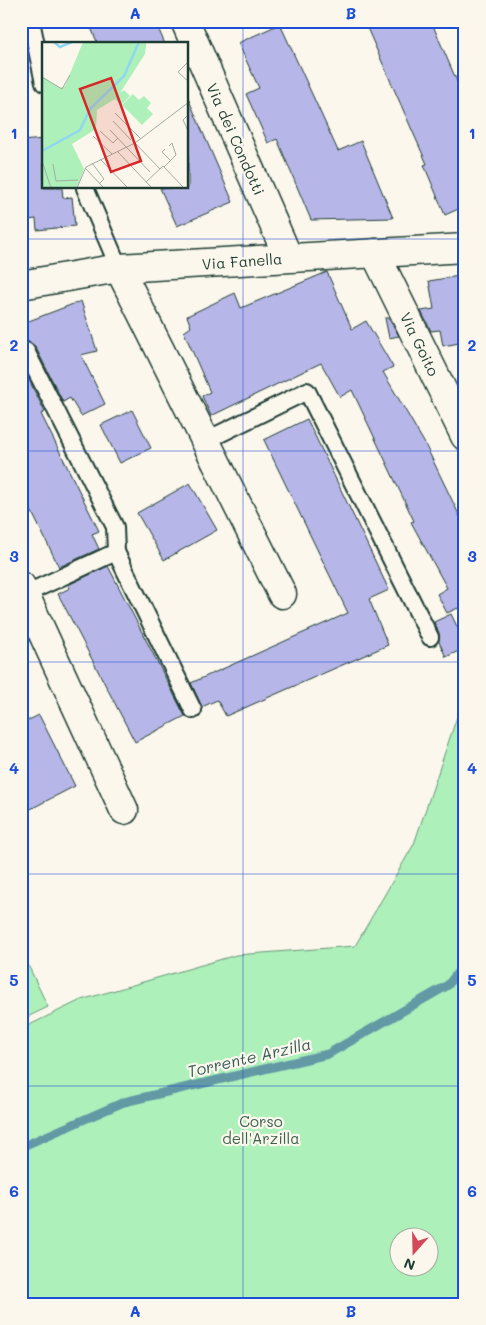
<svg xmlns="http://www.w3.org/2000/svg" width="486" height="1325" font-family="Mali,sans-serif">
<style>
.green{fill:#adf0ba;stroke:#669677;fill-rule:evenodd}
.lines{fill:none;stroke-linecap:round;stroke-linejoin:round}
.stream{stroke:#6299a5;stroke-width:9}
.building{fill:#b7b6e8;stroke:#1f3d34}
.service-casing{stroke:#1f3d34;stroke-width:20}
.minor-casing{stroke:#1f3d34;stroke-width:31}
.service{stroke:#fbf7ec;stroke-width:16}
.minor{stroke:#fbf7ec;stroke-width:28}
.grid{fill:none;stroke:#1d4ed8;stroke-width:1;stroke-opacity:0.55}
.labels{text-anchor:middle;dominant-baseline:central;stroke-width:4.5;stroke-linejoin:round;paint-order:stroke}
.street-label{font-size:15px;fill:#1f3d34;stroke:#fbf7ec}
.park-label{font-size:15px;fill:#3b614f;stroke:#fbf7ec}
.water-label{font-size:16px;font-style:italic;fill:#355c5a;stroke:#fbf7ec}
.inset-river{fill:none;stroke:#8fd7f0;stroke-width:2.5}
.inset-road{fill:none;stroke:#a3ada2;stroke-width:1}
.view{fill:#d62828;fill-opacity:0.15;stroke:#d62828;stroke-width:2.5}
.inset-edge{fill:none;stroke:#1f3d34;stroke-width:2.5}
.neatline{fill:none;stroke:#1d4ed8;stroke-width:2}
.grid-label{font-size:16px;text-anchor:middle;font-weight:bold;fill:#1d4ed8}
</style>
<rect width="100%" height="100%" fill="#fbf7ec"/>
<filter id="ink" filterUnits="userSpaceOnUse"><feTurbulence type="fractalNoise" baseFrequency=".02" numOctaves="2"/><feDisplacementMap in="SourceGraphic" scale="10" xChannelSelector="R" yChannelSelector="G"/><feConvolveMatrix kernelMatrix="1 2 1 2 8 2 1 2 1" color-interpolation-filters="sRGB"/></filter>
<g filter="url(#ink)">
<g class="green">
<path d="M465 693V1304H21V1029L81 1000 236 955 355 946 414 844ZM398 1238H428V1268H398Z"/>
<path d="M21 950 48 1007 21 1020Z"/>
</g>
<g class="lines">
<path class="stream" d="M21 1147 124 1102 328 1054 448 985 465 963"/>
</g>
<g class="building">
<path d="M88 21H155L165 44H98Z"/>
<path d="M364 21H431L465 100V206L445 215 424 165 427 164Z"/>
<path d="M280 24 338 151 361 141 393 218 311 220 277 139 268 143 246 94 259 88 238 43Z"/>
<path d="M188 98 233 202 177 226 160 188H188Z"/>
<path d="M44 139V188H62L63 198 72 197 75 226 37 230 36 219 28 220 21 141Z"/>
<path d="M327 272 352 329 366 321 393 367 383 372 425 444 465 527V621L458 608 447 613 437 594 447 588 411 522 414 521 352 390 340 397 321 363 211 416 202 396 210 392 184 332 191 327 187 316 235 293 241 308Z"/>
<path d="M465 275V342L443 346 440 330 431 331 421 311 434 309 429 281Z"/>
<path d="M81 301 97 351 81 355 105 404 81 416 70 398 63 402 35 346 27 341 21 342V324Z"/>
<path d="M385 318H389L399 336 389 338Z"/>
<path d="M21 364 45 412 41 414 99 531 92 534 99 549 59 567 21 490Z"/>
<path d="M132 410 151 448 120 463 101 425Z"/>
<path d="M307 419 389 590 369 599 388 645 226 716 217 700 202 707 191 683 348 613 264 440Z"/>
<path d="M190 483 217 530 164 560 137 513Z"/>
<path d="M108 566 185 716 135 742 58 594 70 588 68 585Z"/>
<path d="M451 614 465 643V648L446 657 439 642V633L434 622Z"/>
<path d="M39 715 75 786 21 814V724Z"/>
</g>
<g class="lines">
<defs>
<g id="service">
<path d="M31 21 44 83"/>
<path d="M85 188 119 268"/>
<path d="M26 351 115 527 116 552 193 710"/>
<path d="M205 441 307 391 430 637"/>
<path d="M25 594 116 552"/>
</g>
<g id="minor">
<path d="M185 21 288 257"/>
<path d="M375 253 465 436"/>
<path d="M119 268 282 594"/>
<path d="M21 285 119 268 465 248"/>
<path d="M21 586 124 810"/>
</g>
</defs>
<use href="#service" class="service-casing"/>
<use href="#minor" class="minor-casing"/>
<use href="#service" class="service"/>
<use href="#minor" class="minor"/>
</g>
</g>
<path class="grid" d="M243 21V1304M21 239H465M21 451H465M21 662H465M21 874H465M21 1086H465"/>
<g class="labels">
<g class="street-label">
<text transform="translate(236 139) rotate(66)">Via dei Condotti</text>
<text transform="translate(242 261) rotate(-4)">Via Fanella</text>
<text transform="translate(420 344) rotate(64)">Via Goito</text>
</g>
<g class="park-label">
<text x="261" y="1121">Corso<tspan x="261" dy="17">dell'Arzilla</tspan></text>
</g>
<g class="water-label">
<text transform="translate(249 1057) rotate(-13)">Torrente Arzilla</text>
</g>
</g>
<g transform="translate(42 42)">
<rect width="146" height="146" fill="#fbf7ec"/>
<path d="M41 0H104V5L103 12 78 51 82 48 88 54 79 63 73 57 55 68 54 87 30 102 42 127 35 146H0V34L18 46 23 44ZM91 52 97 58 102 54 109 61 105 66 111 72 100 83 80 63Z" fill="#adf0ba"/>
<path class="inset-river" d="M12 0 18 5 30 0M0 109 38 88 48 67 82 34 97 0"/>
<path class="inset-road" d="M147 19 136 30 147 40M0 35 20 47 28 33M73 71 99 97M147 72 141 78 147 91M71 79 89 98M68 88 108 130M58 89 71 101 76 96M51 94 70 112M93 101 118 127M123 107 120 110 129 119M75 109 110 146M58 117 86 146M0 119 9 146M50 121 62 137 57 142M11 122 14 139 36 138M122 125 134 113 130 101 127 104M43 126 62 146M104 140 121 124 142 146M35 146 44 125 93 101 147 60"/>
<path class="view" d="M69 36 99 119 69 130 38 47Z"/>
<rect width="146" height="146" class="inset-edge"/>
</g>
<rect width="486" height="1325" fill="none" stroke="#fbf7ec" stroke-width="55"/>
<g transform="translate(414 1252) rotate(200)"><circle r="24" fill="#fbf7ec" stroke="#a3ada2"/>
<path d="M0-4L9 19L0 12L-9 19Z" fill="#d1495b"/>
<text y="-8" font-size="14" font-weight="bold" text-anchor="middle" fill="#1f3d34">N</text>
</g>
<rect x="28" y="28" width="430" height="1270" class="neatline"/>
<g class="grid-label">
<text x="135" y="19">A</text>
<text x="351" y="19">B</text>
<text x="14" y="139">1</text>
<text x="472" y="139">1</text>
<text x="14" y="351">2</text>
<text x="472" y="351">2</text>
<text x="14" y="562">3</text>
<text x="472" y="562">3</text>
<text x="14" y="774">4</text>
<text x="472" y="774">4</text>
<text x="14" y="986">5</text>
<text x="472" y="986">5</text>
<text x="14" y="1197">6</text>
<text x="472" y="1197">6</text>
<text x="135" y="1317">A</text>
<text x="351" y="1317">B</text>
</g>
</svg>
